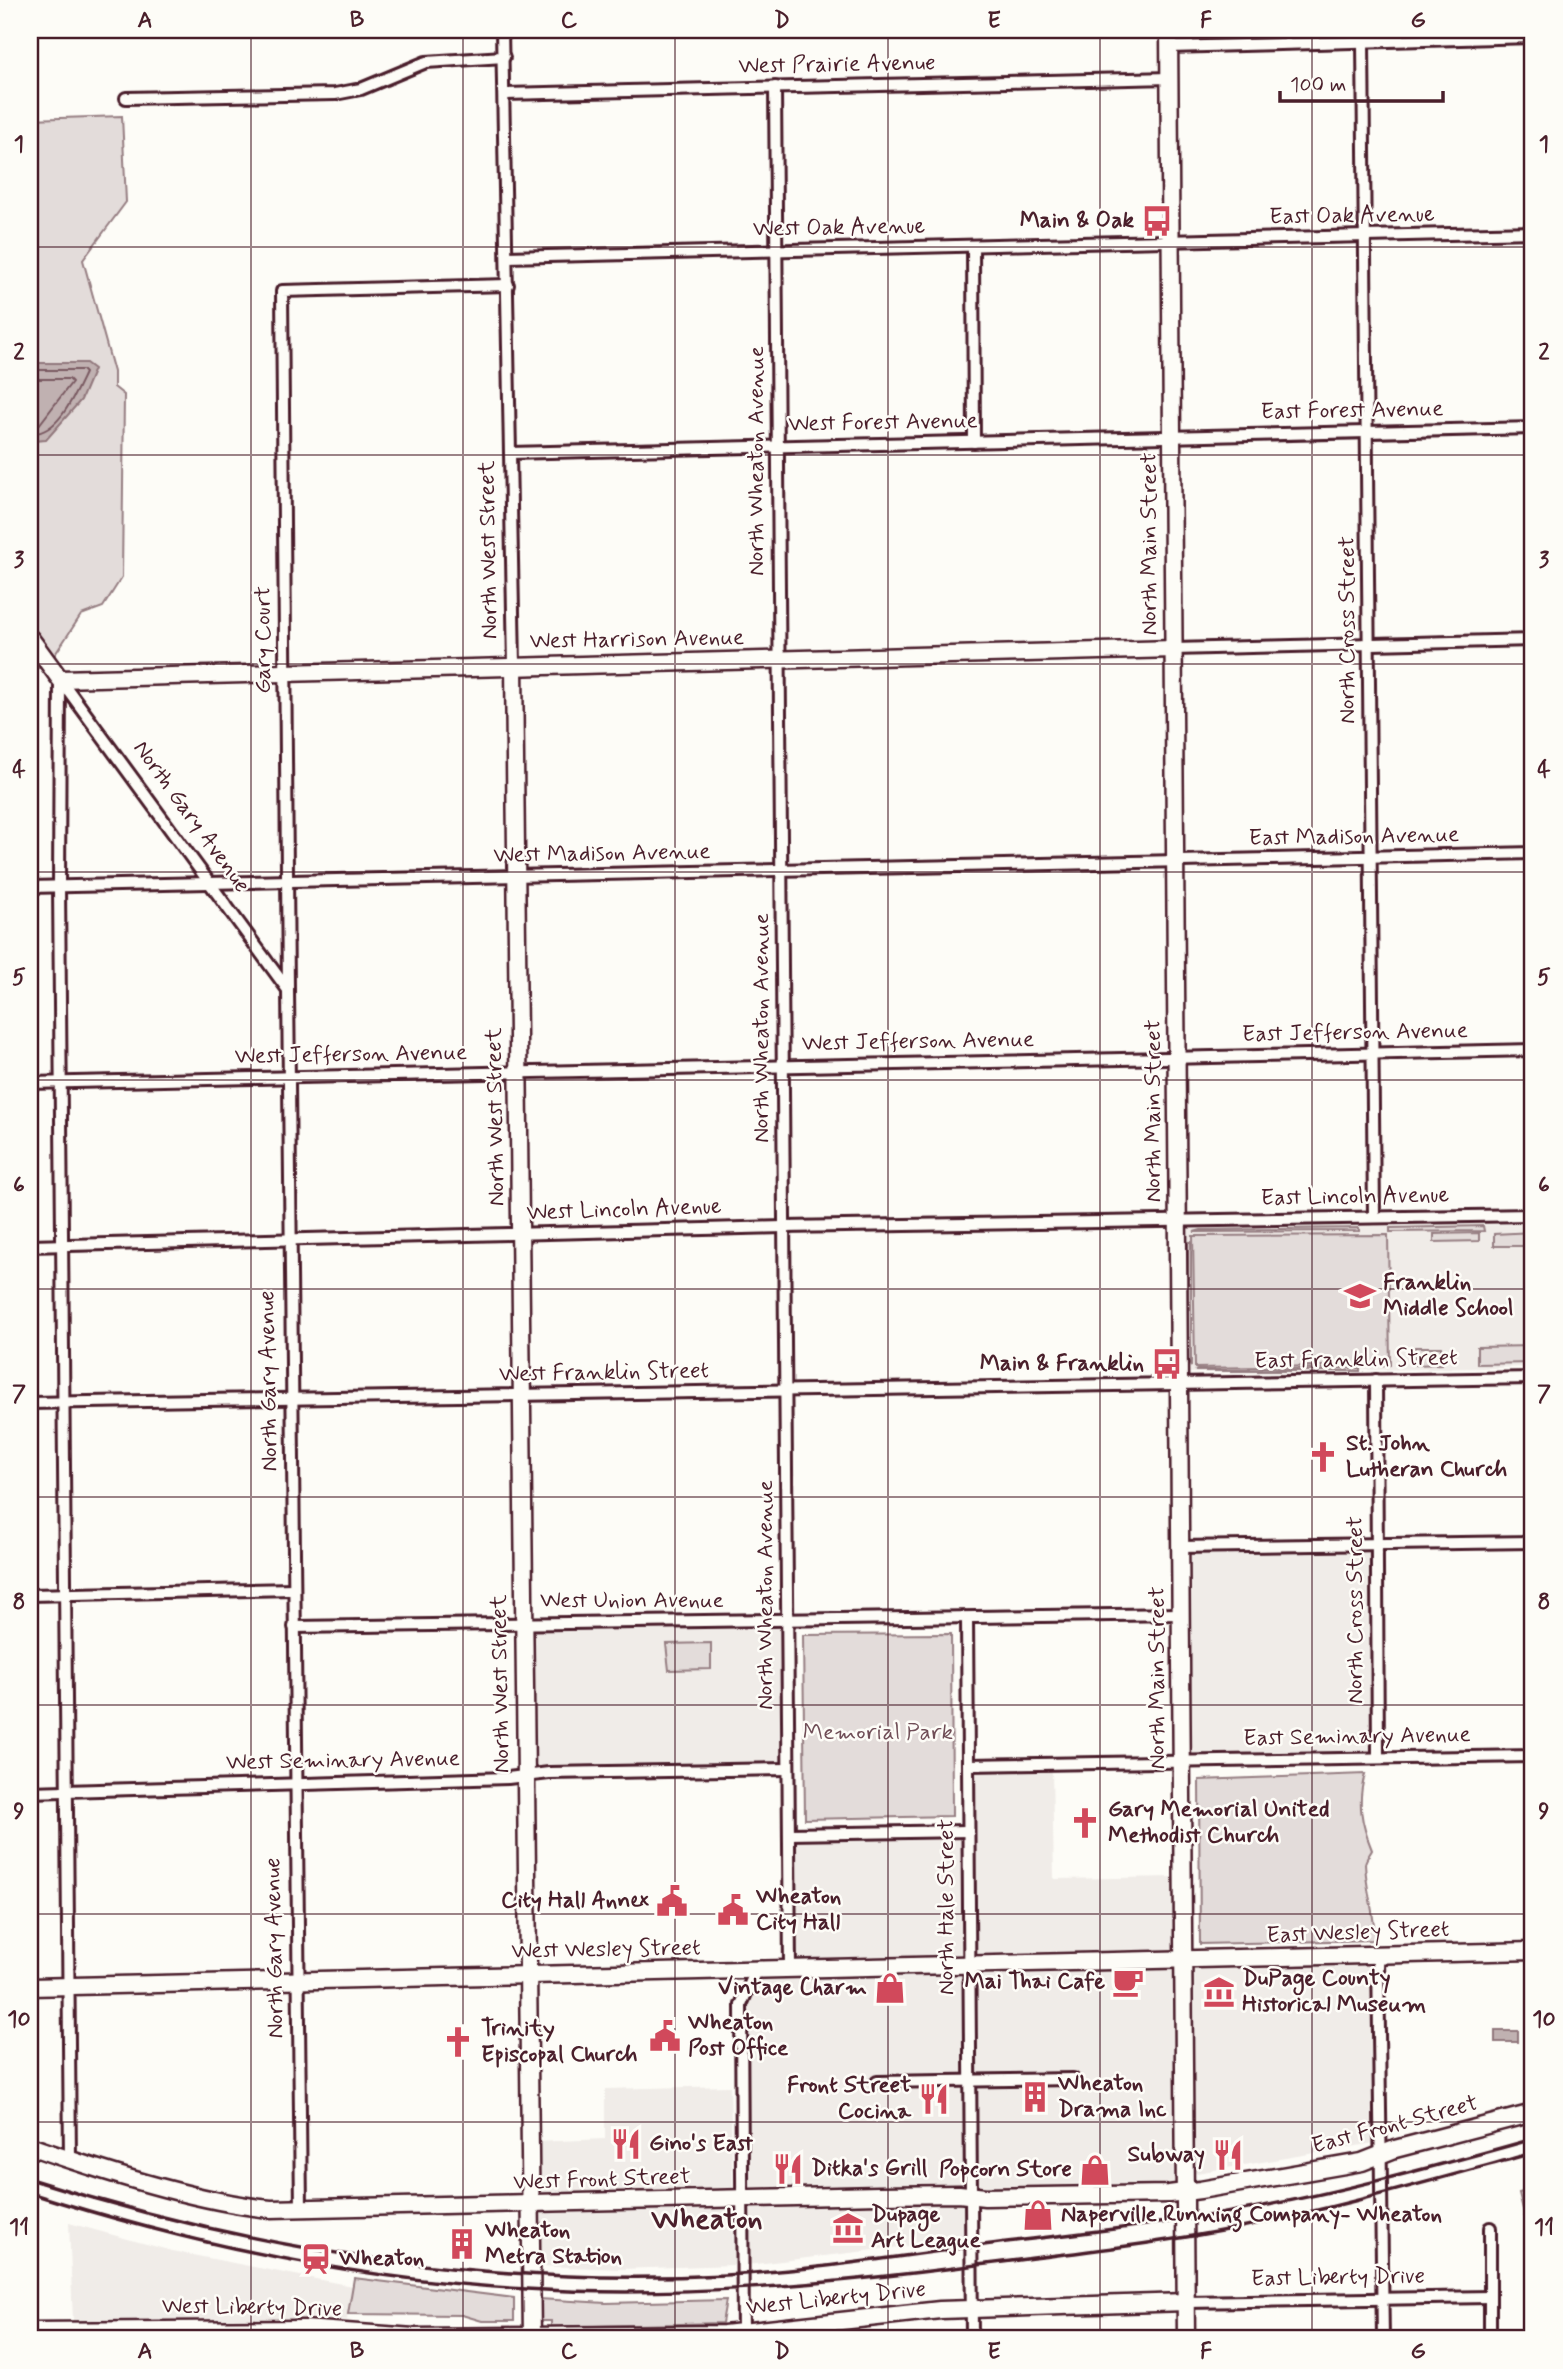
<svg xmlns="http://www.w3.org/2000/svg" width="1563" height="2369" font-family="Mynerve,sans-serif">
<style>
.built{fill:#f0ece8}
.green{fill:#e3dcda;stroke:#967e82;stroke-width:2}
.water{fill:#c0b1b1;stroke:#91777b;stroke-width:2}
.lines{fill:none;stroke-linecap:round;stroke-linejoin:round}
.shore{stroke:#795961;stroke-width:2}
.street-casing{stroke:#4a1f2b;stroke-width:16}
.secondary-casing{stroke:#4a1f2b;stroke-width:21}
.street{stroke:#fdfcf7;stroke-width:10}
.secondary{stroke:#fdfcf7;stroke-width:16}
.rail{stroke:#4a1f2b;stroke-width:3.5}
.grid{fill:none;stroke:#4a1f2b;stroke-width:2;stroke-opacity:0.55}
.labels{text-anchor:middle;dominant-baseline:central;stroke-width:5;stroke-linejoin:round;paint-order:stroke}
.street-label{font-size:23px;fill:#4a1f2b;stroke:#fdfcf7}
.poi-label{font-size:23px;font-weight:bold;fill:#4a1f2b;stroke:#fdfcf7;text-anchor:start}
.park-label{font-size:23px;fill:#704e57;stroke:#fdfcf7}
.district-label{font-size:30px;font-weight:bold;fill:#4a1f2b;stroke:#fdfcf7}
.neatline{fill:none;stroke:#4a1f2b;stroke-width:2.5}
.grid-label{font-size:23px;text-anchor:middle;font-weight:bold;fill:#4a1f2b}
</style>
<rect width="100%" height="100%" fill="#fdfcf7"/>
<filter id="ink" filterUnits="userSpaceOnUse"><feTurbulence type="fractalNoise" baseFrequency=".0143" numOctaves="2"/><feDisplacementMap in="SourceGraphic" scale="14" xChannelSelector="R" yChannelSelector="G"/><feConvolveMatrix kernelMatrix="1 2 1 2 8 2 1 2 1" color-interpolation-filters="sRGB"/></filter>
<g filter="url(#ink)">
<g class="built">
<path d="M1533 1224V1367L1189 1373 1187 1229Z"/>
<path d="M1373 1548 1374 1752 1185 1758 1184 1552Z"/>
<path d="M782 1625 784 1763 529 1767 527 1626Z"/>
<path d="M1052 1769 1054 1879 1177 1877 1178 1955 971 1960 974 1771Z"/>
<path d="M962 1837 963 1962 793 1965 791 1840Z"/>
<path d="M1374 1961V2143L1191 2174 1187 1966Z"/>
<path d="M1177 1966 1179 2183 746 2194 747 2007 760 1974Z"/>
<path d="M730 2086 733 2193 535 2198V2142L605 2139V2089Z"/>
<path d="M968 2200V2239L747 2265V2203Z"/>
<path d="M733 2203 734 2265 622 2269 537 2266 536 2205Z"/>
<path d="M69 2223 172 2251 352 2286 347 2320 73 2321Z"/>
</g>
<g class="green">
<path d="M122 116 126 202 83 260 114 372V387L124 395 122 577 103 607 81 615 46 668H30V119Z"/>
<path d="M1483 1226 1484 1231 1390 1232V1228Z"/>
<path d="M1359 1228V1231L1194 1232 1201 1230Z"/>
<path d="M1533 1232V1249L1531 1246H1494V1234Z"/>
<path d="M1479 1233V1241L1434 1242V1234Z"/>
<path d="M1388 1235 1390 1365 1195 1368 1193 1236Z"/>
<path d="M1188 1242H1191V1367L1188 1360Z"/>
<path d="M1533 1346V1363L1477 1364V1347Z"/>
<path d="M1415 1347H1441V1364L1415 1365Z"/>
<path d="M1360 1368V1371H1195L1197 1370Z"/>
<path d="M951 1634 952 1816 805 1819 803 1635Z"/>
<path d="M711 1643V1669L669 1670 666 1644Z"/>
<path d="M1365 1774C1357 1802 1361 1823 1372 1850 1370 1854 1365 1860 1365 1864 1366 1890 1375 1914 1375 1940L1200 1944 1199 1780Z"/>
<path d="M1533 2189V2216L1525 2218 1519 2193Z"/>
<path d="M354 2278 514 2298V2321H482L462 2315 348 2314Z"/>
<path d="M539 2299 606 2303 726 2300 722 2323 551 2327V2321H539Z"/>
</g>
<g class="water">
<path d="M30 363H86L94 369 81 400 46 440 33 441 30 438Z"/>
<rect x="1495" y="2031" width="23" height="11"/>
</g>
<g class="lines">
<g class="shore">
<path d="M30 370H82L85 373C75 394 58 436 30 433"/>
<path d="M30 379H69L72 382 39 425 30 424"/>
</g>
<defs>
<g id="street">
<path d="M502 30 514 665"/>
<path d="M1363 42 1374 1217"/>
<path d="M1169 47 1533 37"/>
<path d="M775 87 790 1969"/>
<path d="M505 94 1170 78"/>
<path d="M126 98 335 94 361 89 426 62 504 57"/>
<path d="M973 246 974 442"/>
<path d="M507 257 1533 232"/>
<path d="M510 453 1533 428"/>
<path d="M1174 649 1533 640"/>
<path d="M60 679 288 990 301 2209"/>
<path d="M60 679 59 887 70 2160"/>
<path d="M30 887 1533 853"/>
<path d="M288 989 282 291 508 285"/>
<path d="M30 1083 1533 1050"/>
<path d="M30 1246 784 1227 1533 1215"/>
<path d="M1376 1380 1378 1757"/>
<path d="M30 1403 1533 1378"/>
<path d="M1180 1547 1533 1542"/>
<path d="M30 1595 294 1589"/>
<path d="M967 1618 972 2339"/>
<path d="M294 1627 1181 1614"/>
<path d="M969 1765 1533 1756"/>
<path d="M30 1792 508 1778 549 1773 788 1769"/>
<path d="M789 1834 968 1831"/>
<path d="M1378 1956 1383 2339"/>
<path d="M877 2082 1073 2079"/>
<path d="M1186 2302 1490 2297"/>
<path d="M743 2339 741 2005 756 1970"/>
<path d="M1490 2339V2228"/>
</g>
<g id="secondary">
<path d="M1169 30 1186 2339"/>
<path d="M30 638 60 679 1174 649"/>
<path d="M514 665 532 2339"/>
<path d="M30 1987 1533 1951"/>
<path d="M30 2146C101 2171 197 2202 271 2209L879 2195 959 2194 985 2197 1169 2194 1200 2190 1362 2162 1395 2149 1533 2113"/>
<path d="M30 2331 304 2329 414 2337 724 2334 940 2310 1186 2302"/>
</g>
</defs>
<use href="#street" class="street-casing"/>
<use href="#secondary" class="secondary-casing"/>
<use href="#street" class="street"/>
<use href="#secondary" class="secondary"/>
<g class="rail">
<path d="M30 2179C255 2251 489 2287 725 2275 817 2270 908 2255 999 2243 1073 2234 1147 2226 1220 2214 1326 2196 1430 2168 1533 2139"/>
<path d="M30 2193C190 2244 358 2280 526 2289 678 2298 826 2285 977 2265 1058 2255 1140 2246 1221 2231 1326 2211 1430 2181 1533 2153"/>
</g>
</g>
</g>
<path class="grid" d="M251 30V2339M463 30V2339M675 30V2339M888 30V2339M1100 30V2339M1312 30V2339M30 247H1533M30 455H1533M30 664H1533M30 872H1533M30 1080H1533M30 1289H1533M30 1497H1533M30 1705H1533M30 1914H1533M30 2122H1533"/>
<defs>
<symbol id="bus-bare" viewBox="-9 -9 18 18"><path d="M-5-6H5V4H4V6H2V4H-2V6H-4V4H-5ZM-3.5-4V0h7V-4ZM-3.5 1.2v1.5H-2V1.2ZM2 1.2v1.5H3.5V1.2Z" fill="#d1495b" stroke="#fdfcf7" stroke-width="2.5" paint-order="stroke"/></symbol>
<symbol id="school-bare" viewBox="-9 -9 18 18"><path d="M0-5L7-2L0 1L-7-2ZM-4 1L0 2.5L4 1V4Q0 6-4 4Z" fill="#d1495b" stroke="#fdfcf7" stroke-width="2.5" paint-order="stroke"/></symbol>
<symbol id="church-bare" viewBox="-9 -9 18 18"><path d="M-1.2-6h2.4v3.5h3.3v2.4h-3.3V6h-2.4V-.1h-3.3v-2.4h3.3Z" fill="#d1495b" stroke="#fdfcf7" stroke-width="2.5" paint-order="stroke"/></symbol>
<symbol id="civic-bare" viewBox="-9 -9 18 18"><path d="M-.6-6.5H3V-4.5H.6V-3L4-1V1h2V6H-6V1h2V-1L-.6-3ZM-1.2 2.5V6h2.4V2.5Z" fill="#d1495b" stroke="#fdfcf7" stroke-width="2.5" paint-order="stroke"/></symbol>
<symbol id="cafe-bare" viewBox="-9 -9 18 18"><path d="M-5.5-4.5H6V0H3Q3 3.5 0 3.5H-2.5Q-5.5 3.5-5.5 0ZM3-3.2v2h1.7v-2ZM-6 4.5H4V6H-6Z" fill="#d1495b" stroke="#fdfcf7" stroke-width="2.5" paint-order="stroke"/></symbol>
<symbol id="shop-bare" viewBox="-9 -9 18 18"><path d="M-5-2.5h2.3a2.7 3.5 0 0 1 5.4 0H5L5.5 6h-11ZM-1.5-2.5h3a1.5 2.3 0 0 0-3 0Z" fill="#d1495b" stroke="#fdfcf7" stroke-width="2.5" paint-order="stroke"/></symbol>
<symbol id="museum-bare" viewBox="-9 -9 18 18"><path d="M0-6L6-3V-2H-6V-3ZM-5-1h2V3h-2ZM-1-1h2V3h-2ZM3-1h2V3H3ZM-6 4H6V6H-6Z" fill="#d1495b" stroke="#fdfcf7" stroke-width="2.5" paint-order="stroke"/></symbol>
<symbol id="building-bare" viewBox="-9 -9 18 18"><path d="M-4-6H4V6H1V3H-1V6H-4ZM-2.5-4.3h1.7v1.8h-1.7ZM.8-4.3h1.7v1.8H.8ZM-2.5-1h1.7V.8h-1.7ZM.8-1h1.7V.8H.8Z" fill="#d1495b" stroke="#fdfcf7" stroke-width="2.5" paint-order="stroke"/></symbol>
<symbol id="restaurant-bare" viewBox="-9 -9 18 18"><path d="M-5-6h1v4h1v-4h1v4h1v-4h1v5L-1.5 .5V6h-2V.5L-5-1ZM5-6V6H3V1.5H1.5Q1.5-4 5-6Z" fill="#d1495b" stroke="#fdfcf7" stroke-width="2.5" paint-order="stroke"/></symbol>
<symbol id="station-bare" viewBox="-9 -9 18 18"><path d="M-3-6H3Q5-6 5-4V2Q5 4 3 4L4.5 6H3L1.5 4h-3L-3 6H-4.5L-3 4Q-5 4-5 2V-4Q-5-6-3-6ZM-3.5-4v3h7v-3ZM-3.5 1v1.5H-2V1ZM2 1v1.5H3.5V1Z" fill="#d1495b" stroke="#fdfcf7" stroke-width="2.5" paint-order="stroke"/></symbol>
</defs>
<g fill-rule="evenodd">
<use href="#bus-bare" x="1135" y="199" width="44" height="44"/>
<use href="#school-bare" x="1338" y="1274" width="44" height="44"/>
<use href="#bus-bare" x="1145" y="1342" width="44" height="44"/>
<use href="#church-bare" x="1301" y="1435" width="44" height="44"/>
<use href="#church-bare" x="1063" y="1801" width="44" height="44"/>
<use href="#civic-bare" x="650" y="1879" width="44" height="44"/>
<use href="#civic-bare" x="711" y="1888" width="44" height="44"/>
<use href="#cafe-bare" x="1106" y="1960" width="44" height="44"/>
<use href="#shop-bare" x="868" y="1966" width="44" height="44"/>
<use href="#museum-bare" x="1197" y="1970" width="44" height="44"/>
<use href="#civic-bare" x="643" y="2014" width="44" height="44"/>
<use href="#church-bare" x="436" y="2020" width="44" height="44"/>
<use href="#building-bare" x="1013" y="2075" width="44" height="44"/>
<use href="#restaurant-bare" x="912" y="2077" width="44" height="44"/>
<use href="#restaurant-bare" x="604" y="2122" width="44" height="44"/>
<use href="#restaurant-bare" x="1206" y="2133" width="44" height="44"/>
<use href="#restaurant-bare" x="766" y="2147" width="44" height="44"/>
<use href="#shop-bare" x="1073" y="2148" width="44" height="44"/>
<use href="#shop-bare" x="1016" y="2193" width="44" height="44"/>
<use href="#museum-bare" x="826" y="2206" width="44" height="44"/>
<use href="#building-bare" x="440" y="2222" width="44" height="44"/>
<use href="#station-bare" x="294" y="2237" width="44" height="44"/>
</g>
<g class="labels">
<g class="street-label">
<text transform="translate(837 65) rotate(-1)">West Prairie Avenue</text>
<text transform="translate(1352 216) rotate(-1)">East Oak Avenue</text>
<text transform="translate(839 228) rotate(-1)">West Oak Avenue</text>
<text transform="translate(1352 411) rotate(-1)">East Forest Avenue</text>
<text transform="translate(883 423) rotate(-1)">West Forest Avenue</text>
<text transform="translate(757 461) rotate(-90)">North Wheaton Avenue</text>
<text transform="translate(1150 544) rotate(-90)">North Main Street</text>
<text transform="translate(489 550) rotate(-91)">North West Street</text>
<text transform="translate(1348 630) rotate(-90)">North Cross Street</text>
<text transform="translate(264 640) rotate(-90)">Gary Court</text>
<text transform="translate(637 640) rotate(-1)">West Harrison Avenue</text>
<text transform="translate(191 817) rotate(54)">North Gary Avenue</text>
<text transform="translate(1354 837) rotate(-1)">East Madison Avenue</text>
<text transform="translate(602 854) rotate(-1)">West Madison Avenue</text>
<text transform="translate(762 1028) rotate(-90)">North Wheaton Avenue</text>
<text transform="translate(1355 1033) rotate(-1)">East Jefferson Avenue</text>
<text transform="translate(918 1042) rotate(-1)">West Jefferson Avenue</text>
<text transform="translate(351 1055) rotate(-1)">West Jefferson Avenue</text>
<text transform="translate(1154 1111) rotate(-90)">North Main Street</text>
<text transform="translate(496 1117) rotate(-91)">North West Street</text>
<text transform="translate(1355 1197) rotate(-1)">East Lincoln Avenue</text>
<text transform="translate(624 1210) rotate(-2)">West Lincoln Avenue</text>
<text transform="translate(1356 1360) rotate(-1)">East Franklin Street</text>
<text transform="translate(604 1373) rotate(-1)">West Franklin Street</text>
<text transform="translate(269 1381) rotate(-91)">North Gary Avenue</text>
<text transform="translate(766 1595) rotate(-90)">North Wheaton Avenue</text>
<text x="632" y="1601">West Union Avenue</text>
<text transform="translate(1356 1610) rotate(-90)">North Cross Street</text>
<text transform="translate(1158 1678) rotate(-90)">North Main Street</text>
<text transform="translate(501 1684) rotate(-91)">North West Street</text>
<text transform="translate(1357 1737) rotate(-1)">East Seminary Avenue</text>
<text transform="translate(343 1761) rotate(-1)">West Seminary Avenue</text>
<text transform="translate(947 1907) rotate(-90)">North Hale Street</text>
<text transform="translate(1358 1933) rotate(-2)">East Wesley Street</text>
<text transform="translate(275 1948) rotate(-91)">North Gary Avenue</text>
<text transform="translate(606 1950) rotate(-1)">West Wesley Street</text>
<text transform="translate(1395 2125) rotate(-15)">East Front Street</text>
<text transform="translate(602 2180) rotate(-2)">West Front Street</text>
<text transform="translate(1338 2278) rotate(-1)">East Liberty Drive</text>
<text transform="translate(836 2299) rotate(-6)">West Liberty Drive</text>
<text transform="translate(252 2308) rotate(1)">West Liberty Drive</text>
</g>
<g class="poi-label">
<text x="1134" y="221" text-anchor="end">Main &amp; Oak</text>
<text x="1383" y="1283">Franklin<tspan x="1383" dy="26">Middle School</tspan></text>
<text x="1144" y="1364" text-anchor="end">Main &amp; Franklin</text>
<text x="1346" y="1444">St. John<tspan x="1346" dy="26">Lutheran Church</tspan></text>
<text x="1108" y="1810">Gary Memorial United<tspan x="1108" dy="26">Methodist Church</tspan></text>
<text x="756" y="1897">Wheaton<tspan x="756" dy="26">City Hall</tspan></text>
<text x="649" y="1901" text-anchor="end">City Hall Annex</text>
<text x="1242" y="1979">DuPage County<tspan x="1242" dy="26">Historical Museum</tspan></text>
<text x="1105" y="1982" text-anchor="end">Mai Thai Cafe</text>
<text x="867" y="1988" text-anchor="end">Vintage Charm</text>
<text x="688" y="2023">Wheaton<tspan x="688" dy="26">Post Office</tspan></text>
<text x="481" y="2029">Trinity<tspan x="481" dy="26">Episcopal Church</tspan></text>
<text x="1058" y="2084">Wheaton<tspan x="1058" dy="26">Drama Inc</tspan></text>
<text x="911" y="2086" text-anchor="end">Front Street<tspan x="911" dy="26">Cocina</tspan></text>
<text x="649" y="2144">Gino's East</text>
<text x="1205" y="2155" text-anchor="end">Subway</text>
<text x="811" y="2169">Ditka's Grill</text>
<text x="1072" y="2170" text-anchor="end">Popcorn Store</text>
<text x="871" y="2215">Dupage<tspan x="871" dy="26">Art League</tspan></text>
<text x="1061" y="2215">Naperville Running Company- Wheaton</text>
<text x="485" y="2231">Wheaton<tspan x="485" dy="26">Metra Station</tspan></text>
<text x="339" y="2259">Wheaton</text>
</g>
<g class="park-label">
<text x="878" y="1733">Memorial Park</text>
</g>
<g class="district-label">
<text x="707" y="2219">Wheaton</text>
</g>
</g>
<rect width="1563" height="2369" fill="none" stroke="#fdfcf7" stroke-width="77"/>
<path d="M1280 91v10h163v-10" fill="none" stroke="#4a1f2b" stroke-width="3.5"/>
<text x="1290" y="91" font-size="21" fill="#4a1f2b" stroke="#fdfcf7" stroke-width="5" paint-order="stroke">100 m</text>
<rect x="38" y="38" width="1486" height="2292" class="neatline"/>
<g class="grid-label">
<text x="145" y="27">A</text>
<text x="357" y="27">B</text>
<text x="569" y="27">C</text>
<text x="782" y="27">D</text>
<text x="994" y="27">E</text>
<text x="1206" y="27">F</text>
<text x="1418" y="27">G</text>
<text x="19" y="151">1</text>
<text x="1544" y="151">1</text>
<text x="19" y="359">2</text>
<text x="1544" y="359">2</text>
<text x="19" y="567">3</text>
<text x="1544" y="567">3</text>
<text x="19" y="776">4</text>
<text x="1544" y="776">4</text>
<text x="19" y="984">5</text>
<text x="1544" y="984">5</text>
<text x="19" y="1192">6</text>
<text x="1544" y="1192">6</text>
<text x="19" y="1401">7</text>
<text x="1544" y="1401">7</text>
<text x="19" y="1609">8</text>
<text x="1544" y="1609">8</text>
<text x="19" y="1818">9</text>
<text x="1544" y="1818">9</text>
<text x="19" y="2026">10</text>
<text x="1544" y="2026">10</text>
<text x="19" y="2234">11</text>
<text x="1544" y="2234">11</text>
<text x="145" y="2358">A</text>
<text x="357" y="2358">B</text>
<text x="569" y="2358">C</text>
<text x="782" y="2358">D</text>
<text x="994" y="2358">E</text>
<text x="1206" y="2358">F</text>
<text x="1418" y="2358">G</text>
</g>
</svg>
